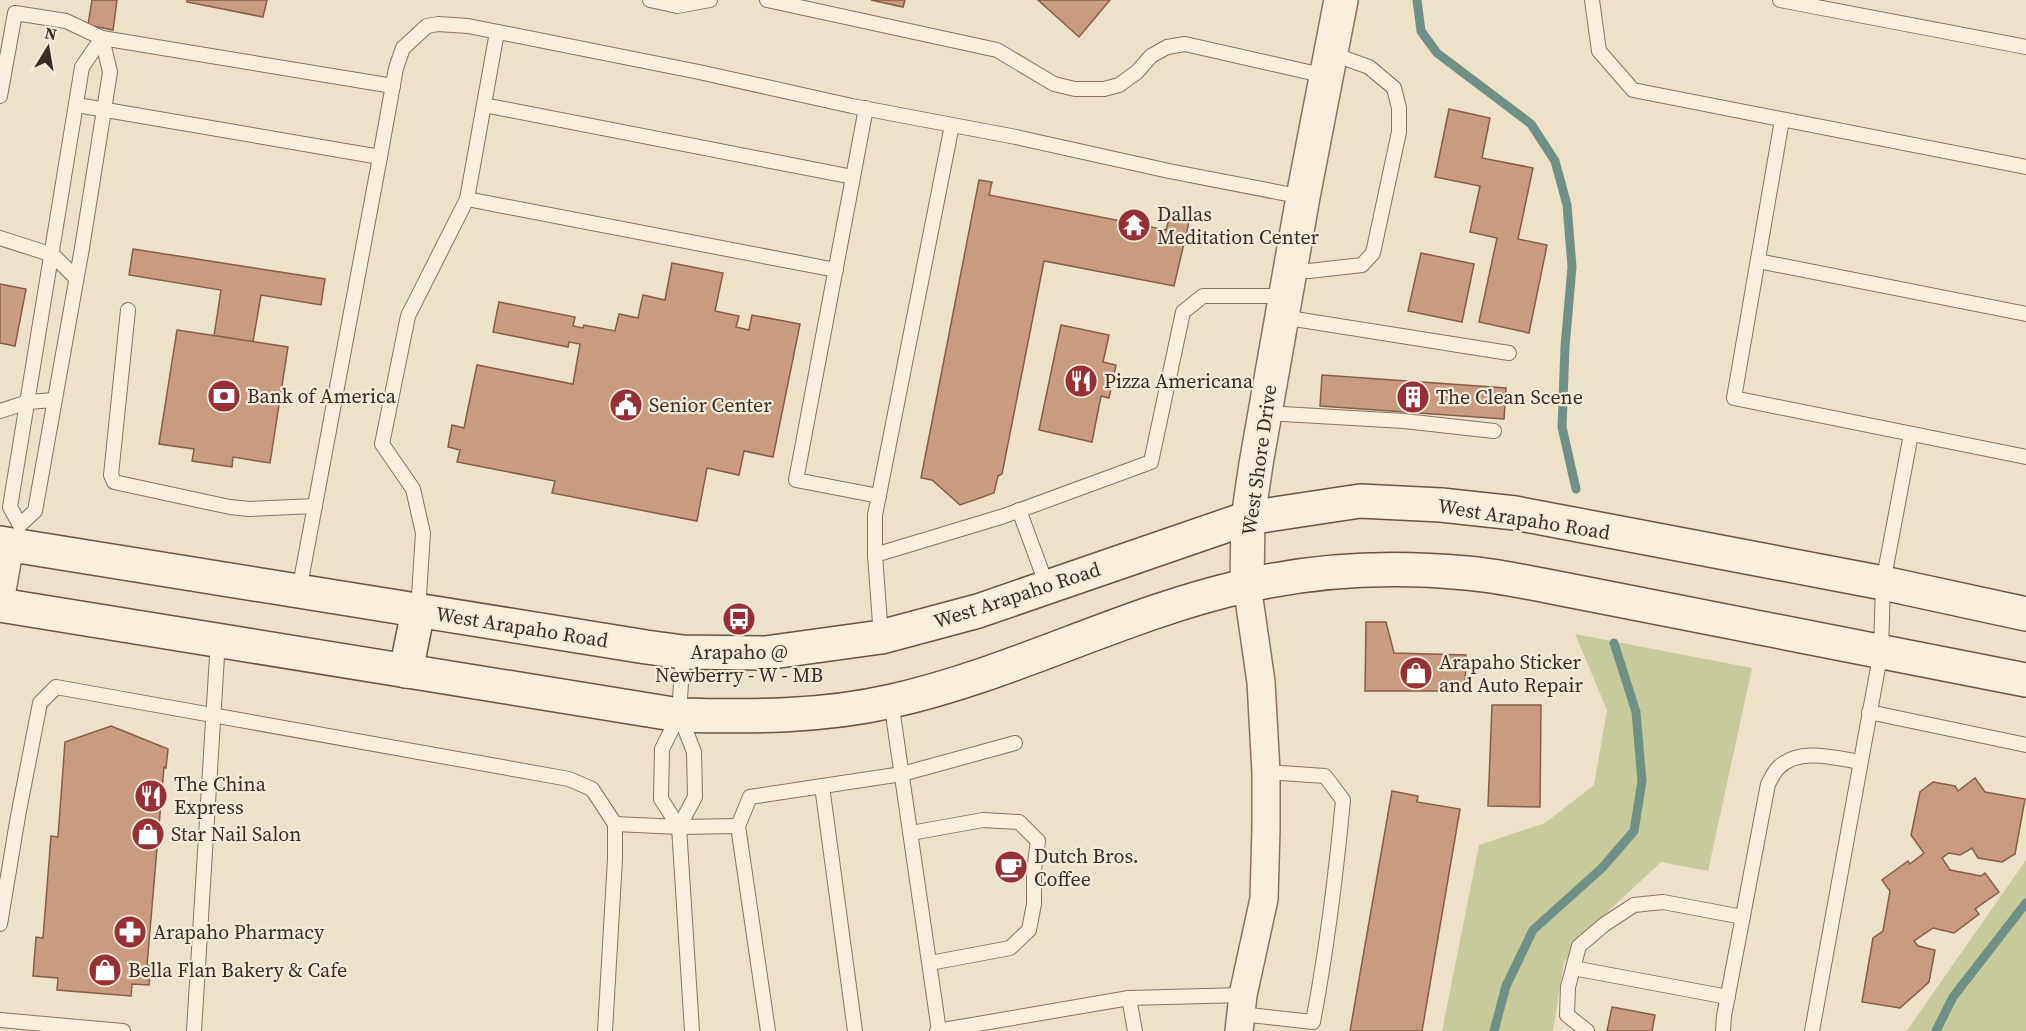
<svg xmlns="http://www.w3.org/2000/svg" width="2026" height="1031" font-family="'Source Serif 4',serif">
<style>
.green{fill:#c7cb9c}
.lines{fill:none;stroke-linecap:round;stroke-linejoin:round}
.stream{stroke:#709087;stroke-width:9}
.building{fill:#c99c80;stroke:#875d45;stroke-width:1.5}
.service-casing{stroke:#89735e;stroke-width:16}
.minor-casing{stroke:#89735e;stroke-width:30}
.tertiary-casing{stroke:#89735e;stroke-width:36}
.secondary-casing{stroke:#6b5441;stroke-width:36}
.service{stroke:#f8efdc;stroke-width:14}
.minor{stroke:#f8efdc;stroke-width:27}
.tertiary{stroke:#f8efdc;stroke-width:33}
.secondary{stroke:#f8efdc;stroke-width:33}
.labels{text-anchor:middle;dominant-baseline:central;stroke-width:4.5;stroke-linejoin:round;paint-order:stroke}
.poi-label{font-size:20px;fill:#3a2c21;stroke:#f5ebd8;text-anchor:start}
.street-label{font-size:20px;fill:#3a2c21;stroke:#f5ebd8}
</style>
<rect width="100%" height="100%" fill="#ede1c8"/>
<g class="green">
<path d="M1575 634 1752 668 1708 871 1661 862 1600 919 1564 962 1553 1031H1442L1479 845 1545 823 1594 785 1607 710Z"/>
<path d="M2026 860V1031H1905L1908 1029Z"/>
</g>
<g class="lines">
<g class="stream">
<path d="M1417 0 1421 31 1437 53 1531 124 1555 161 1567 205 1572 267 1565 347 1562 427 1576 489"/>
<path d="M1494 1031 1506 986 1533 930 1602 868 1634 831 1642 781 1636 712 1614 643"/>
<path d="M1936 1031 1953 997 2026 903"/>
</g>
</g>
<g class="building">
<path d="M92 0H117L113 30 88 25Z"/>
<path d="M187 0H267L263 17 187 2Z"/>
<path d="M871 0H905L903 7Z"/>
<path d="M1038 0H1110L1079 37Z"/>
<path d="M1449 109 1490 118 1482 158 1533 168 1518 239 1547 245 1529 333 1479 322 1497 238 1470 232 1480 186 1435 177Z"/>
<path d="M979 180 992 182 989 195 1166 230 1169 219 1189 222 1174 286 1044 261 1002 474 998 476 994 493 960 505 932 480 921 478Z"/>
<path d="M133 249 325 279 321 305 261 295 253 342 214 336 221 290 129 275Z"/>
<path d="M1421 253 1474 264 1462 322 1408 311Z"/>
<path d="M672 263 723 273 715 311 739 316 736 327 749 330 752 315 800 324 773 457 744 451 739 475 707 468 697 521 552 493 555 481 457 462 460 450 448 447 452 425 464 428 477 365 573 384 580 344 569 342 568 347 493 332 499 302 575 317 573 326 583 328 584 325 615 331 619 314 638 318 643 295 665 300Z"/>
<path d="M0 284 26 289 15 346 0 343Z"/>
<path d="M1061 325 1109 335 1103 362 1116 365 1109 398 1101 396 1092 442 1039 430Z"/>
<path d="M177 330 288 347 270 463 233 457 232 467 192 461 194 449 159 444Z"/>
<path d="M1322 375 1506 388 1504 419 1320 406Z"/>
<path d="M1366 622H1386L1394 653 1466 655 1465 691H1365Z"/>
<path d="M1492 705H1541L1540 807 1488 806Z"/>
<path d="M111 726 168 749 166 768 164 767 147 965H151L149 985 132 984 131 996 57 990 58 978 33 976 36 937 43 938 51 836 58 837 65 742Z"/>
<path d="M1975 778 1985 792 2025 799 2015 854 2002 862 1978 858 1972 848 1960 855 1949 853 1942 858 1950 870 1981 876 1985 873 1999 892 1975 909 1979 914 1954 933 1933 928 1914 941 1918 946 1935 950 1929 982 1900 1008 1862 1002 1873 938 1883 931 1890 891 1882 880 1908 861 1910 864 1924 853 1911 835 1920 792 1933 782 1955 786 1958 791Z"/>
<path d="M1392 791 1418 796 1417 802 1460 809 1422 1031H1350Z"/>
<path d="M1612 1007 1655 1015 1652 1031H1607Z"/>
</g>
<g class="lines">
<defs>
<g id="service">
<path d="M650 0 677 6 710 0"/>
<path d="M767 0 997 50 1054 84 1075 89H1104L1119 85 1137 72 1151 56 1167 47 1185 44 1326 76"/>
<path d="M1592 0 1599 51 1633 90 2026 167"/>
<path d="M1780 0 2026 47"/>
<path d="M102 38 110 72 82 248 35 511 20 525 10 507 82 67Z"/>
<path d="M0 96 15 13 66 21 102 38 393 86"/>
<path d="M77 105 380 157 299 591"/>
<path d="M484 105 853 177"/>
<path d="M866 108 796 480 879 496"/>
<path d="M1782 120 1734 398 2026 457"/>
<path d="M380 157 396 68 403 48 427 26 438 24 468 26 699 72 852 106 1016 137 1169 171 1303 197"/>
<path d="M467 199 836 270"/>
<path d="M0 238 53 255 76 278"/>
<path d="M1758 261 2026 314"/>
<path d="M1290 269 1309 271 1362 265 1373 253 1399 132V108L1394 88 1369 67 1330 53"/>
<path d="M128 310 111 475 114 482 230 507 249 509 315 506"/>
<path d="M1282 317 1509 353"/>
<path d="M0 411 28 402 54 400"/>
<path d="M1265 413 1404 421 1494 431"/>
<path d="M1019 510 1047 586"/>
<path d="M875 555V515L952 125"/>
<path d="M418 611 423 533 413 489 382 444 408 316 467 199 497 32"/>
<path d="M881 637 875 555 1004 516 1151 462 1183 312 1203 296H1285"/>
<path d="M683 652 679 715 662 749 661 799 679 827 692 1031"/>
<path d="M891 701 939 1031"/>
<path d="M1869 712 2026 745"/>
<path d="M822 786 855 1031"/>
<path d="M615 824 679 827 738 826"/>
<path d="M679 827 695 797 694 752 680 716"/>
<path d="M911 833 983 820 1019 822 1038 841 1034 870V904L1029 930 1010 948 930 963"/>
<path d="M0 924 18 816 40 703 56 687 569 779 592 789 615 824V859L605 1031"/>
<path d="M1573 968 1728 997"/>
<path d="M1129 998 1135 1031"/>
<path d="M1241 1014 1313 1022C1327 948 1336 875 1343 800L1325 776 1266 772"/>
<path d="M0 1020 123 1031"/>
<path d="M194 1031 218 640"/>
<path d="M768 1031 738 826 750 797 902 774 1015 743"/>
<path d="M937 1031 1129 998 1243 995"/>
<path d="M1587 1031 1567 1015 1568 987 1579 946 1605 924 1634 905 1663 902 1743 917"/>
<path d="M1723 1031 1724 1016 1768 784C1771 779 1774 772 1778 768 1799 747 1835 758 1860 762"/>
<path d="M1812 1031 1881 651 1883 583 1911 434"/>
</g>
<g id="minor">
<path d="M0 602 10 545"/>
<path d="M1239 1031 1243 995 1264 899 1266 828V772L1261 682 1247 585"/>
</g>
<path id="tertiary" d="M1247 585 1248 518 1256 464 1303 197 1341 0"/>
<g id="secondary">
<path d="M0 543 646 647 683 652 765 653 881 637 978 611 1248 518 1360 501 1441 505 1515 513 1883 583 2026 614"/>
<path d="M0 605 679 715C750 717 822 717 892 701 1013 674 1124 613 1245 586 1318 569 1392 566 1466 573 1493 575 1520 581 1547 586L2026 680"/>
<path d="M406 671 418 611"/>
</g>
</defs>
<use href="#service" class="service-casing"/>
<use href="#minor" class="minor-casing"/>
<use href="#tertiary" class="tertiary-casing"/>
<use href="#secondary" class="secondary-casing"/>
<use href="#service" class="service"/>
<use href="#minor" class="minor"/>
<use href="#tertiary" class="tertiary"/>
<use href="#secondary" class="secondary"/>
</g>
<defs>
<symbol id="temple-disc" viewBox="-11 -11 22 22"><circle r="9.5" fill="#953034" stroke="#f5ebd8"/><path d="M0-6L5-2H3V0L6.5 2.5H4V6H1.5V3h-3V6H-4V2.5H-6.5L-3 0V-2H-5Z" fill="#fff"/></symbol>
<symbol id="restaurant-disc" viewBox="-11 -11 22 22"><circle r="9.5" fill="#953034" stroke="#f5ebd8"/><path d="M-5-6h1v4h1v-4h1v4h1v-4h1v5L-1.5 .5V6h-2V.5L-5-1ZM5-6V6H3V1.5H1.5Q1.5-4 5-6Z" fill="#fff"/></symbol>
<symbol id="bank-disc" viewBox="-11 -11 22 22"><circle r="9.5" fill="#953034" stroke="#f5ebd8"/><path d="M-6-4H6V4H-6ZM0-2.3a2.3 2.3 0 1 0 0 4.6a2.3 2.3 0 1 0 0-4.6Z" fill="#fff"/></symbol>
<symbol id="building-disc" viewBox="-11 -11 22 22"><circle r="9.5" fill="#953034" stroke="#f5ebd8"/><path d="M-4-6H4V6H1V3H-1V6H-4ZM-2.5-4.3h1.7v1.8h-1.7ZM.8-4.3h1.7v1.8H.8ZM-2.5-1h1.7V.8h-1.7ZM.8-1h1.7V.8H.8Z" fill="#fff"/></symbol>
<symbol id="civic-disc" viewBox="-11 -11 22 22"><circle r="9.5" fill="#953034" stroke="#f5ebd8"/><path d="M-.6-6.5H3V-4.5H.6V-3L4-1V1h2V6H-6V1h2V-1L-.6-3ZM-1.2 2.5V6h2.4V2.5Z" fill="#fff"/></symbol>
<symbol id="bus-disc" viewBox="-11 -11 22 22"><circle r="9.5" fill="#953034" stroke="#f5ebd8"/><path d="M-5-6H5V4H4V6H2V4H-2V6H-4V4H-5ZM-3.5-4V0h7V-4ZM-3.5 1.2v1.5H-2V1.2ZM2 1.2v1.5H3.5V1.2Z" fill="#fff"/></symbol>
<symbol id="shop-disc" viewBox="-11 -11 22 22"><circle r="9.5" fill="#953034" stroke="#f5ebd8"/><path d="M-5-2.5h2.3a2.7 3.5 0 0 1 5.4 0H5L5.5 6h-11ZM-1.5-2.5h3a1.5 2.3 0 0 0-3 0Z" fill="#fff"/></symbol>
<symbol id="cafe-disc" viewBox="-11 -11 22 22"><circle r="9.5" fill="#953034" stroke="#f5ebd8"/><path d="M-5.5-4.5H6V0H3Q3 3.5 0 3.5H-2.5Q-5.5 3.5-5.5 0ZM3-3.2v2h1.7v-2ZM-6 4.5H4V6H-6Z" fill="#fff"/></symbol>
<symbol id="pharmacy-disc" viewBox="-11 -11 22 22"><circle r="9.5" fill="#953034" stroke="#f5ebd8"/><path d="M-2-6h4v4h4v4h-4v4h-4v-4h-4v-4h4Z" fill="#fff"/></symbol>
</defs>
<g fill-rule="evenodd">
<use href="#temple-disc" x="1115" y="206" width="38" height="38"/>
<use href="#restaurant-disc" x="1062" y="362" width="38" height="38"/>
<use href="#bank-disc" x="205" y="377" width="38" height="38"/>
<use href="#building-disc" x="1394" y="378" width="38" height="38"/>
<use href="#civic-disc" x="607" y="386" width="38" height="38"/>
<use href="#bus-disc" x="720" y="600" width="38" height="38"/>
<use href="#shop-disc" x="1397" y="654" width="38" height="38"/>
<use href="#restaurant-disc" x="132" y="777" width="38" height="38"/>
<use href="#shop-disc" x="129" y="815" width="38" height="38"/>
<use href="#cafe-disc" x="992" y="848" width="38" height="38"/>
<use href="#pharmacy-disc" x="111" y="913" width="38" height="38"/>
<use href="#shop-disc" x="86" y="951" width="38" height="38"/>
</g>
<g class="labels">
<g class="poi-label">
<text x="1157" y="214">Dallas<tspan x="1157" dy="23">Meditation Center</tspan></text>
<text x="1104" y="381">Pizza Americana</text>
<text x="247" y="396">Bank of America</text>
<text x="1436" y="397">The Clean Scene</text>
<text x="649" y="405">Senior Center</text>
<text x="739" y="652" text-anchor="middle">Arapaho @<tspan x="739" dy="23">Newberry - W - MB</tspan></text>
<text x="1439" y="662">Arapaho Sticker<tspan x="1439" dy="23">and Auto Repair</tspan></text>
<text x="174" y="784">The China<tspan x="174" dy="23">Express</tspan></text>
<text x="171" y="834">Star Nail Salon</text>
<text x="1034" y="856">Dutch Bros.<tspan x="1034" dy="23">Coffee</tspan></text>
<text x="153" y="932">Arapaho Pharmacy</text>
<text x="128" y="970">Bella Flan Bakery &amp; Cafe</text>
</g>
<g class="street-label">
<text transform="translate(1259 460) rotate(-82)">West Shore Drive</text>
<text transform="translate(1524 519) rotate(9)">West Arapaho Road</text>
<text transform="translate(1017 595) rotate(-18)">West Arapaho Road</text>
<text transform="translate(522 627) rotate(9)">West Arapaho Road</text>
</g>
</g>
<g transform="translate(48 48) rotate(11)" stroke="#f5ebd8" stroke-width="4.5" paint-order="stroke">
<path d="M0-4.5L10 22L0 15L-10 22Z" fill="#3a2c21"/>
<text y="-9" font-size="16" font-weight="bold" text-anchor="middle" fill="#3a2c21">N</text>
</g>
</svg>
